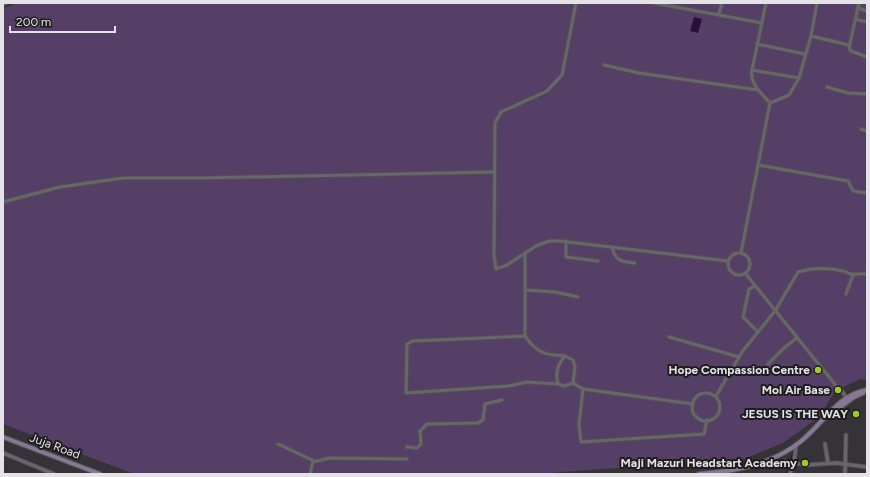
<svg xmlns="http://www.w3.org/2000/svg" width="870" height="477" font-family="Figtree,sans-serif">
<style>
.green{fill:#553f67}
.water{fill:#2a0e3c}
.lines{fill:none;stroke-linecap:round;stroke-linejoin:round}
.stream{stroke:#2a0e3c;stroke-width:1}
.minor-casing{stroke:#514f53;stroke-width:5}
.secondary-casing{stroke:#514f53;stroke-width:6}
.minor{stroke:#68656b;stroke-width:3}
.secondary{stroke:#887894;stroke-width:4}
.poi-dot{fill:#a3c927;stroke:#1d1c1e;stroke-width:1.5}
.labels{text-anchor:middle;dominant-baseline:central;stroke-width:4;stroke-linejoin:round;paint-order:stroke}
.poi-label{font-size:12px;font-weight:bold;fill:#e4e2e5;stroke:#1d1c1e;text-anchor:end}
.street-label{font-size:12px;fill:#e4e2e5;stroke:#1d1c1e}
</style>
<rect width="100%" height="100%" fill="#363338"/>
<path class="green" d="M19 3H867V380L860 379 835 391 819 417 783 443 744 459 533 474H134L3 424V8Z"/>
<path class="water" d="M694 17 702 19 698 33 690 31Z"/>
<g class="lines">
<g class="stream">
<path d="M741 474 742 471"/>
<path d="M786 474 794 449"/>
</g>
<defs>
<g id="minor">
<path d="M576 3 562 75 547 91 501 112 495 123 494 256 496 269 507 265 536 246 549 241H560L728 261"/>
<path d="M654 3 762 23"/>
<path d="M859 3 849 48 851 51 867 57"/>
<path d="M3 4 6 3"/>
<path d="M858 8 867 11"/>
<path d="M719 14 722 3"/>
<path d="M855 19 867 22"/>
<path d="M811 36 849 45"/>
<path d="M757 44 805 54"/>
<path d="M604 65 639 73 758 90"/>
<path d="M752 70 766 3"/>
<path d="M799 78 811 36 817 3"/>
<path d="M827 87 848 93 867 94"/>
<path d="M861 129 867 131"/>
<path d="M758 165 848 181 853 191 867 193"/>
<path d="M3 202 60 187 123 178H199L493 172"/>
<path d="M566 241V257L598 261"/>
<path d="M612 247C615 261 622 262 635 263"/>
<path d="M741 253 770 103C762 94 749 83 752 70L799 78 789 95 770 103"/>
<circle cx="739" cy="264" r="11"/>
<path d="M745 273 838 388 842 391 846 398"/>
<path d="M755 286 749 289 743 317 758 332"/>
<path d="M526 290 555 292 578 297"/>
<path d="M846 294 853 275"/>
<path d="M525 336V252"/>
<path d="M669 337 739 357"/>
<path d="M565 356 573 360 575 367 573 383 565 386 558 384C555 374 558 364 565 356Z"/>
<path d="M768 364 785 347 797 338"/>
<path d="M573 383 583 389"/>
<path d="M558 384 527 382 509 386 406 393 407 344 413 341 525 336C537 353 544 355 565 356"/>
<circle cx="706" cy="407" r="14"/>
<path d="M716 396 742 352 775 311 798 272C811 268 829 267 843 271 846 271 848 274 851 274 856 275 862 273 867 274"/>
<path d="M693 404 583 389 579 424 581 442 704 434 707 420"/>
<path d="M278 444 312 460 313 462"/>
<path d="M825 444 828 463"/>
<path d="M407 447 417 448 421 444 420 431 427 424 478 423 483 420 485 404 502 400"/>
<path d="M3 453 54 474"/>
<path d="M768 461 770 465 785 461"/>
<path d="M794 463 806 465 836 463 867 467"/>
<path d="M310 474 313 462 330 458 407 459"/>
<path d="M790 474 794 463 796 446"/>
<path d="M845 474 846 435"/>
</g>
<g id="secondary">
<path d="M835 411 854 397 863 393"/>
<path d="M3 437 100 474"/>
<path d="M699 474C736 471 771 465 800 442 823 424 837 395 867 390"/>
</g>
</defs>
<use href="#minor" class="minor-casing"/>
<use href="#secondary" class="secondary-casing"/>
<use href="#minor" class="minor"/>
<use href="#secondary" class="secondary"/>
</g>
<g class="poi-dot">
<circle cx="818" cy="370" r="4"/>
<circle cx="838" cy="390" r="4"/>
<circle cx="856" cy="414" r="4"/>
<circle cx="805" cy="463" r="4"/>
</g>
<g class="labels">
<g class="poi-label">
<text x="810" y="370">Hope Compassion Centre</text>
<text x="830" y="390">Moi Air Base</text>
<text x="848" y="414">JESUS IS THE WAY</text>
<text x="797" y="463">Maji Mazuri Headstart Academy</text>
</g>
<g class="street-label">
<text transform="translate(55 446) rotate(20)">Juja Road</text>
</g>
</g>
<rect width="870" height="477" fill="none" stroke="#e4e2e5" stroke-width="8"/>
<path d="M10 26v6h105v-6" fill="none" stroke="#e4e2e5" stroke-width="2"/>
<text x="16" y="26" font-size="12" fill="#e4e2e5" stroke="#1d1c1e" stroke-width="3" paint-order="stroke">200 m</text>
</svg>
